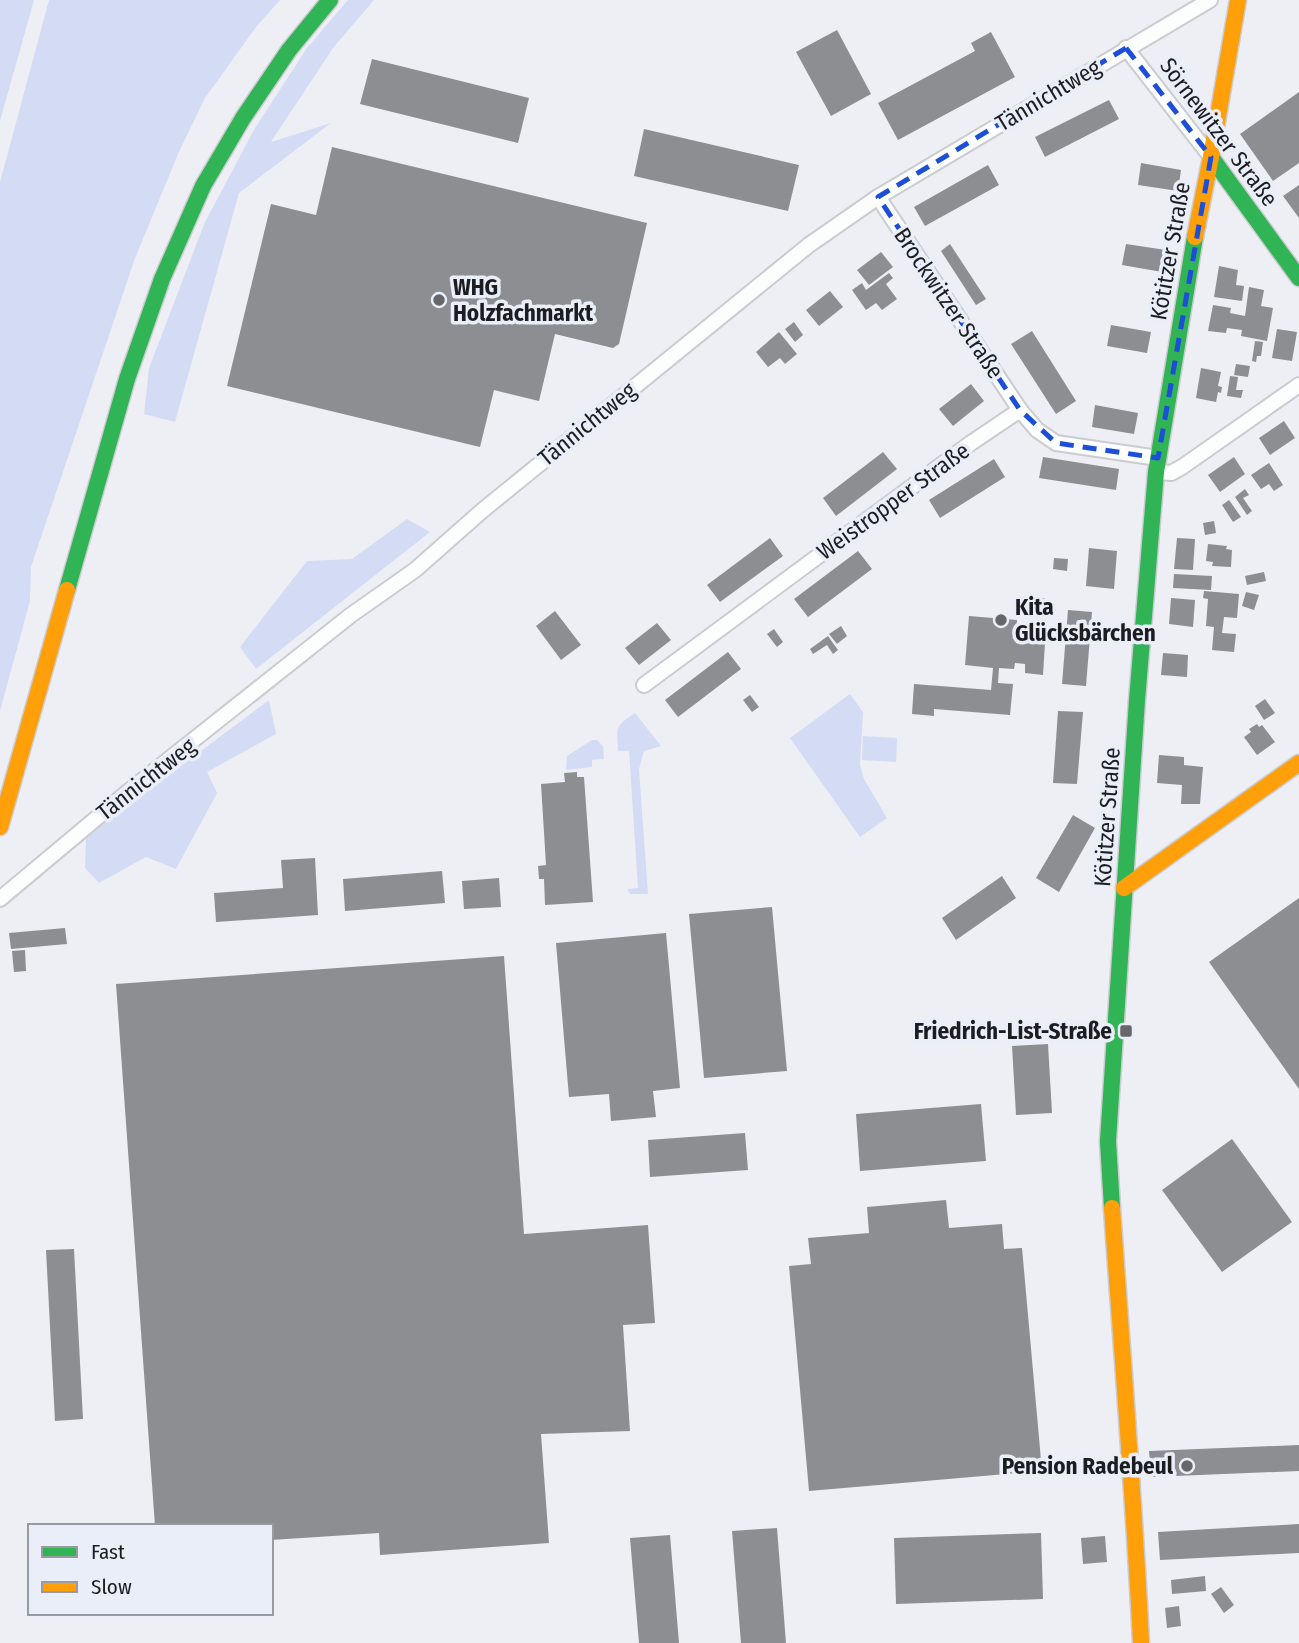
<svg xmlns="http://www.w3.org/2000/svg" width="1299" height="1643" font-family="'Fira Sans Condensed',sans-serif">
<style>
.green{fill:#d4dcf5}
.building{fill:#8d8e91}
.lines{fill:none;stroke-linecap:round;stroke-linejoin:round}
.street-casing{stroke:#cbccd0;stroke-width:18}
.fast-casing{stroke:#cbccd0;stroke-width:19}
.slow-casing{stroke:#cbccd0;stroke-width:19}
.street{stroke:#fcfdfd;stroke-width:14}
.fast{stroke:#30b455;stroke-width:16}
.slow{stroke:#ff9f0a;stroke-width:16}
.marked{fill:none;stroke:#1d4ed8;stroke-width:5;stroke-dasharray:14 9;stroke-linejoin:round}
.poi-dot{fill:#66666b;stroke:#eaeef8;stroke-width:2.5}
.labels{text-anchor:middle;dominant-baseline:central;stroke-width:7;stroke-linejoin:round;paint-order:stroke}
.street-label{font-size:23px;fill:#1c1d21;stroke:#eaeef8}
.poi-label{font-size:23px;font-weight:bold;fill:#1c1d21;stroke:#eaeef8;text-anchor:start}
</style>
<rect width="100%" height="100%" fill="#eeeff4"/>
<g class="green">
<path d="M0 0H34L0 121Z"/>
<path d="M49 0H280L256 27 205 98 178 154 134 261 31 567 30 601 0 711V182Z"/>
<path d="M348 0H374L333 48 271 142 331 123 239 193 175 422 144 414 149 368 205 222 255 128 307 48Z"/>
<path d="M407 519 430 532 256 669 240 647 307 561 352 559Z"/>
<path d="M850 694 863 712 860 765 864 779 887 818 860 837 790 738Z"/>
<path d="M269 700 276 734 207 772 217 793 176 869 146 857 99 883 85 868 86 837Z"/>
<path d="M635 713 661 746 644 751 639 769 648 894H630L627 889 638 888 629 751H618C617 727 614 727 635 713Z"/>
<path d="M863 736 897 738 896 762 862 760Z"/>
<path d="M592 740H597L603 746 604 759 592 760V767L566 770 567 756Z"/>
</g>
<g class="building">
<path d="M837 30 871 94 831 116 796 52Z"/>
<path d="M991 32 1015 77 898 140 878 103 975 51 971 43Z"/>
<path d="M372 59 529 98 518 143 360 104Z"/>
<path d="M1299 92V163L1273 181 1240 134Z"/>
<path d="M1109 100 1119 119 1045 157 1035 137Z"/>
<path d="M644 129 799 165 788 211 634 176Z"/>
<path d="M332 147 647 223 619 344 613 348 555 334 539 401 494 390 480 447 227 386 271 204 316 215Z"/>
<path d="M1141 163 1181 170 1178 191 1138 185Z"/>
<path d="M988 165 999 185 925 226 914 207Z"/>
<path d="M1299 185V218L1283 196Z"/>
<path d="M950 244 986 299 976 305 941 251Z"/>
<path d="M1126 244 1166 250 1162 272 1122 265Z"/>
<path d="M881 252 893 267 869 285 857 270Z"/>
<path d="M1219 266 1238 270 1236 285 1244 286 1242 301 1214 297Z"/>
<path d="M889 273 893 278 886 284 897 299 882 310 876 303 866 310 852 290 862 283 866 290Z"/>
<path d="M1249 287 1264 290 1261 306 1273 308 1267 341 1241 336 1242 330 1227 328 1226 333 1208 331 1213 305 1231 308 1230 313 1245 316Z"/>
<path d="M830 291 843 307 819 326 806 310Z"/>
<path d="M794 322 803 335 795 342 785 329Z"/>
<path d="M1111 325 1151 332 1147 353 1107 346Z"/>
<path d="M1277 329 1297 332 1292 361 1272 358Z"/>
<path d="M1032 331 1076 401 1056 414 1011 344Z"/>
<path d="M779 332 797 354 785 364 780 358 768 367 756 352Z"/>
<path d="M1255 341 1263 342 1261 356H1257L1256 362 1252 361Z"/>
<path d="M1236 364 1250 366 1248 377 1234 375Z"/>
<path d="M1201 368 1221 372 1218 386 1222 387 1221 393 1218 392 1216 402 1196 398Z"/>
<path d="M1230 376 1238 377 1236 390H1243L1241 398 1227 396Z"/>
<path d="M971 384 984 401 953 426 939 409Z"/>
<path d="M1095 405 1138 413 1134 434 1092 427Z"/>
<path d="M1284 421 1295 438 1270 455 1259 438Z"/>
<path d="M883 452 897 469 836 516 823 498Z"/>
<path d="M1043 457 1119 469 1116 490 1039 478Z"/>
<path d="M1234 457 1245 474 1220 492 1208 475Z"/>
<path d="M994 459 1005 477 940 518 929 500Z"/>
<path d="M1269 463 1283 485 1274 491 1269 484 1261 489 1251 475Z"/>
<path d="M1245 489 1249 495 1243 498 1252 511 1247 515 1235 497Z"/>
<path d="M1229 500 1241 517 1233 522 1222 505Z"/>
<path d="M1214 521 1216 533 1205 535 1203 523Z"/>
<path d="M770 538 783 556 720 602 707 585Z"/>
<path d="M1177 538 1195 539 1193 570 1174 569Z"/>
<path d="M1208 544 1227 546 1226 549 1232 550 1231 567 1212 566 1213 562 1206 561Z"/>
<path d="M1089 548 1117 551 1114 589 1086 586Z"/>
<path d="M858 551 872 569 808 617 794 599Z"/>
<path d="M1054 558 1068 559 1067 571 1053 569Z"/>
<path d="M1264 572 1266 581 1247 585 1245 576Z"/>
<path d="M1174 574 1212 576 1211 590 1173 588Z"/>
<path d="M1204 591 1239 594 1237 618 1224 617 1222 633 1236 634 1234 652 1212 650 1214 627 1206 626 1208 599 1203 598Z"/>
<path d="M1246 592 1259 595 1254 610 1242 606Z"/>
<path d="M1042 598 1046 599 1045 615 1031 613 1033 601H1041Z"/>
<path d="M1171 598 1195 600 1193 627 1169 624Z"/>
<path d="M1068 610 1092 612 1086 686 1062 684Z"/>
<path d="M555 611 581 645 561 660 536 626Z"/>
<path d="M969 616 1017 620 1016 637 1022 638 1023 625 1046 627 1043 675 1025 673V664L1015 663 1014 669 999 668 998 683 1013 684 1010 715 934 709V716L912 714 914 684 991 690 993 668 965 665Z"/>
<path d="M657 623 671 640 639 665 625 648Z"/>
<path d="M841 626 847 636 837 644 829 634Z"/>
<path d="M774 629 783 642 777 647 767 634Z"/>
<path d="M828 636 838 650 833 654 827 645 813 654 810 649Z"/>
<path d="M728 652 741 669 678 717 665 700Z"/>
<path d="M1163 653 1188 655 1187 677 1161 675Z"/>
<path d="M750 695 759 707 752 712 743 700Z"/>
<path d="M1265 699 1275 713 1264 720 1255 706Z"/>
<path d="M1058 711 1083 712 1077 784 1053 783Z"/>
<path d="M1257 724 1259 727 1262 725 1275 742 1257 755 1244 737 1251 732 1249 729Z"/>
<path d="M1159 755 1184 757V765L1203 767 1200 804H1181L1182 785 1157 783Z"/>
<path d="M577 772V777H584L593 902 545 905 544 879H539L538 866 546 865 541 784 565 782 564 773Z"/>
<path d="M1073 815 1095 828 1059 892 1036 878Z"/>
<path d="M315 858 318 915 216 922 214 893 283 888 281 860Z"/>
<path d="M442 871 445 903 345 911 343 879Z"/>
<path d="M1002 876 1016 898 956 940 942 918Z"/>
<path d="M499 878 501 907 464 909 462 881Z"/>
<path d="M1299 898V1089L1209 962Z"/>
<path d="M772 907 787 1071 704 1078 689 914Z"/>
<path d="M65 928 67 944 11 949 9 933Z"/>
<path d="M666 933 680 1088 653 1091 656 1117 611 1121 609 1094 569 1097 556 943Z"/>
<path d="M25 950 26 971 14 972 12 951Z"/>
<path d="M504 956 524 1234 648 1225 655 1323 623 1325 630 1431 541 1434 549 1543 380 1555 379 1533 271 1540V1526H155L116 984Z"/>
<path d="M1048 1044 1052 1113 1016 1115 1012 1046Z"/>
<path d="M981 1104 986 1161 860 1171 856 1114Z"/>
<path d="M745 1133 748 1170 650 1177 648 1140Z"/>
<path d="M1232 1139 1292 1222 1222 1272 1162 1190Z"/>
<path d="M946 1200 949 1228 1002 1224 1004 1249 1022 1248 1042 1471 809 1491 789 1266 811 1264 808 1238 869 1233 867 1207Z"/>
<path d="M74 1249 83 1419 55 1421 46 1250Z"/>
<path d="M1299 1445V1471L1151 1477 1149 1451Z"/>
<path d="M1299 1524V1553L1160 1560 1158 1532Z"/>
<path d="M777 1528 786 1643H741L732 1531Z"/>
<path d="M1041 1533 1043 1599 896 1604 894 1538Z"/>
<path d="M670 1535 679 1643H639L630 1538Z"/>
<path d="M1105 1536 1107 1562 1083 1564 1081 1538Z"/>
<path d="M1205 1576 1206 1591 1172 1594 1171 1580Z"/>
<path d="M1221 1587 1234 1605 1224 1613 1211 1594Z"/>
<path d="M1179 1606 1181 1626 1167 1628 1165 1608Z"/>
</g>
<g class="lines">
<defs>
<g id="street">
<path d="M1126 48 1211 157"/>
<path d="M878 197 1020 410"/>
<path d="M1156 472 1171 473 1182 467 1299 385"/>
<path d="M644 685 971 443 1020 410 1037 430 1056 443 1158 458"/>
<path d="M0 899 129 791 351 615 415 570 483 510 809 245 878 197 1210 0"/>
</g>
<g id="fast">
<path d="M1211 157 1299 278"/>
<path d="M67 590 127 379 162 279 203 186 243 118 289 50 330 0"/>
<path d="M1112 1208 1108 1141 1137 700 1156 472 1195 237"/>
</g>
<g id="slow">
<path d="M1195 237 1211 157 1238 0"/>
<path d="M0 827 67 590"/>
<path d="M1124 888 1299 763"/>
<path d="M1112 1208C1122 1353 1134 1498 1141 1643"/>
</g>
</defs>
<use href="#street" class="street-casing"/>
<use href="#fast" class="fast-casing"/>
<use href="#slow" class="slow-casing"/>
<use href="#street" class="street"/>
<use href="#fast" class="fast"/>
<use href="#slow" class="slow"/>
</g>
<path class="marked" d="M1126 48 1211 157 1158 458 1056 443 1020 410 878 197Z"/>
<g class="poi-dot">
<circle cx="439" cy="300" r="7"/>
<circle cx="1001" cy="620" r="7"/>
<rect x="1119" y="1024" width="14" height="14" rx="3.5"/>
<circle cx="1187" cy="1466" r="7"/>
</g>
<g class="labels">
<g class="street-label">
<text transform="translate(1048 95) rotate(-31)">Tännichtweg</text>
<text transform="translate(1219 132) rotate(53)">Sörnewitzer Straße</text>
<text transform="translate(1170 251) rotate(-80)">Kötitzer Straße</text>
<text transform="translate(949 303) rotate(56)">Brockwitzer Straße</text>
<text transform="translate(587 424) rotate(-39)">Tännichtweg</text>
<text transform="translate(893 501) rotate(-36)">Weistropper Straße</text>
<text transform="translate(146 779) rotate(-38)">Tännichtweg</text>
<text transform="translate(1107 817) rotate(-86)">Kötitzer Straße</text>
</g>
<g class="poi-label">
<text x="453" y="287">WHG<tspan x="453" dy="26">Holzfachmarkt</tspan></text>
<text x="1015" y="607">Kita<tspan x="1015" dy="26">Glücksbärchen</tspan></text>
<text x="1112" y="1031" text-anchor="end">Friedrich-List-Straße</text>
<text x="1173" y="1466" text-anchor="end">Pension Radebeul</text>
</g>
</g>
<rect x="28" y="1524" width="245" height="91" fill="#eaeef8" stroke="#989aa2" stroke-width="2"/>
<rect x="42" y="1547" width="35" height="10" fill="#30b455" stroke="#989aa2" stroke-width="2"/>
<text x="91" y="1559" font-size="21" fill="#1c1d21">Fast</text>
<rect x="42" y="1582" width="35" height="10" fill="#ff9f0a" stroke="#989aa2" stroke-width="2"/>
<text x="91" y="1594" font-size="21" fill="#1c1d21">Slow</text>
</svg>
